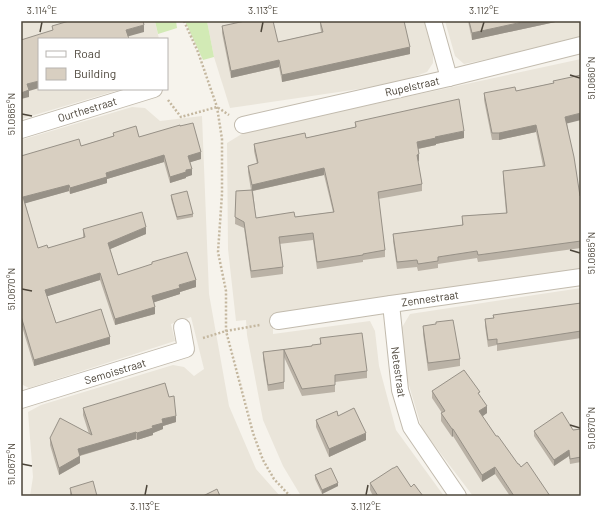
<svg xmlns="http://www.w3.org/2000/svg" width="602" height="517" font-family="Barlow,sans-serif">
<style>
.residential{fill:#eae5da}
.green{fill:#d2eab5}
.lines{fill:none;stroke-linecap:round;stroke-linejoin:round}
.minor-casing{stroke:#c2bbae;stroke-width:18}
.path{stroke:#c4b79f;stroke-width:2.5;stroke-dasharray:2 2;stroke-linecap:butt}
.minor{stroke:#fff;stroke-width:16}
.wall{fill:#bab2a6;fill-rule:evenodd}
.shaded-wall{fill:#979187}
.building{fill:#d8cfc1;stroke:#979187}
.ticks{fill:none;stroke:#4b4439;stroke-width:1.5}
.labels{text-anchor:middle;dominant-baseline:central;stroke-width:4;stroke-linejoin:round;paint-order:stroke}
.street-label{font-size:11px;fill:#4b4439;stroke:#fff}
.neatline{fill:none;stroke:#4b4439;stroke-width:1.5}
.ticks-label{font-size:10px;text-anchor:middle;fill:#4b4439}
</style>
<rect width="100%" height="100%" fill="#f6f3ec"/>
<g class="residential">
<path d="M21 21H155L159 39H39V89H122L21 119Z"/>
<path d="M207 21H425L433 53V63L427 72 393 84 230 108 214 57Z"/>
<path d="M445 21H581V40L464 64 455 56Z"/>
<path d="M581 59V270L317 308 273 315V334L370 321 375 331 379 366 396 430 444 496H301L283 466 263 420 247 335 246 320 236 321 228 249 227 143 245 132Z"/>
<path d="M132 107 145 108 160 121 202 116 209 294 229 406 256 469 280 496H30L33 477 28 412 41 405 173 365 184 367 194 376 204 369 191 317 171 324 175 341 29 388 21 384V140Z"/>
<path d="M581 288V496H473L422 429 408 382 401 329 410 314Z"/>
</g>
<g class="green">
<path d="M155 21H176L177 28 158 34Z"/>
<path d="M185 21H207L214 57 203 60Z"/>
</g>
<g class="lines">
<defs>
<g id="minor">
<path d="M433 21 449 78"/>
<path d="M243 125 449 78 581 45"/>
<path d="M21 130 154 89"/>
<path d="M391 304 400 390 411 427 458 496"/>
<path d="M278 321 391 304 581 277"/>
<path d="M21 400 186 349 182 327"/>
</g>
</defs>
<use href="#minor" class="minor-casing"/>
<g class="path">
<path d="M184 21 198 52 217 107 222 139V194L218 252 226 291V331L253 433 263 460 274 479 290 496"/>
<path d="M168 100 181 117 217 107 229 115"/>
<path d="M203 338 226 331 260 325"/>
</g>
<use href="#minor" class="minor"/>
</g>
<g class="wall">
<path d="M320 21H404L410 54 282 82 279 67 231 78 222 33V26L278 42 321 32 320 26Z"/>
<path d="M468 21H560L472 40Z"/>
<path d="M553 81 567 123 580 196H581V248L478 262 477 258 438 264V268L418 271 417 267 397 269 393 241V234L462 225V216L506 213 503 178V171L543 166 536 132 499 140H492L484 100V93L516 91 553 83Z"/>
<path d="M355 122 464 138 436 144V145L418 149 419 161 418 162 422 184V191L378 199 385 250V257L363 260V262L317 269 313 240 279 244 283 267V274L251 278 244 228 235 224 236 191 251 190 248 172V166L257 164 254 151V144L306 138 355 127ZM324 175 333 212 295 217 256 218 253 191Z"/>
<path d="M180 126 201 159 190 162 192 175 186 177V178L170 183 164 162 107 179V183L70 194 69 191 25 203 38 248H48L83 238V229L146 234 110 249 118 275 196 287 180 292V294L154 302 155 314 115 325 100 280 47 296 56 323 110 344 34 366 21 323V156L81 146 113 136V133L139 137Z"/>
<path d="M171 195 193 214V217L177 220 171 199Z"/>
<path d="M581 303V338L497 351V345L488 347 485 326V319L493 318V315Z"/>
<path d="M436 322 460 359V366L428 371 423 334V326L436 325Z"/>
<path d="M320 338 367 371V378L335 382V392L302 396 284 357V389L268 391 263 359V352L312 346 320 344Z"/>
<path d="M432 391 480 396 487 413 482 416 496 436 518 464 550 496H510L495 474 482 482 453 436 452 437 441 421V413H442L432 398Z"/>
<path d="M83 408 176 422 163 426V429L153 433V435L137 440 136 439 80 456V463L59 475 50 445V438L89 434 83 415Z"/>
<path d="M316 420 366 440 329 457 316 427Z"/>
<path d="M581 429V462L570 464 569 456 554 466 534 436V431L573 430Z"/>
<path d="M315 475 338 486 322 494 315 479Z"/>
<path d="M370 483 411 487 423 496H373L370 490Z"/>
<path d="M70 488 97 496H70Z"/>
</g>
<g class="shaded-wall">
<path d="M527 21H560L472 40V33Z"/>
<path d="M144 25V32L126 37V30Z"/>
<path d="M410 47V54L282 82V75Z"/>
<path d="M279 60V67L231 78V71Z"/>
<path d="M39 81V88L29 91V97L21 99V93L27 84Z"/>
<path d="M581 113V120L565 124V117Z"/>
<path d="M536 125V132L499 140V133Z"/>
<path d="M464 131V138L436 144V145L417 149V142L435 137Z"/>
<path d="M201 152V159L188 163V156Z"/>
<path d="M419 154V161L417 162V155Z"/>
<path d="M164 155V162L107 179V183L70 194V188L106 173Z"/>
<path d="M324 168V175L252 191V185Z"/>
<path d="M192 169V175L186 177V178L170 183V177L186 170Z"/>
<path d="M69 185V191L23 204V197Z"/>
<path d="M146 227V234L108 250V243Z"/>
<path d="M100 273V280L45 297V290Z"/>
<path d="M196 280V287L180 292V294L152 303V296L179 285Z"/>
<path d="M155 307V314L115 325V319Z"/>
<path d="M110 337V344L34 366V360Z"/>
<path d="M487 406V413L479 419V411Z"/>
<path d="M176 416V422L163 426V429L153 433V435L137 440V433L152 426 162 419Z"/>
<path d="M452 429H453V436L452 437Z"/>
<path d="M136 432V439L78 456V449Z"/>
<path d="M366 433V440L329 457V449Z"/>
<path d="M569 450V456L554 466V460Z"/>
<path d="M80 456V463L59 475V468Z"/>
<path d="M495 467V474L482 482V475Z"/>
<path d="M338 483V486L322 494V490Z"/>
</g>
<g class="building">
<path d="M69 21H143L144 25 126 30 129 39H39V81L27 84 29 90 21 93V40L53 30 52 26Z"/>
<path d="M245 21H273L278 42 323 32 320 21H404L410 47 282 75 279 60 231 71 222 26Z"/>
<path d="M469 21H527L472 33Z"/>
<path d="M581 75V113L565 117 574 157 580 196H581V241L478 255 477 251 438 257V261L418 264 417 260 397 262 393 234 463 225 462 216 507 213 503 171 545 166 536 125 499 133H492L484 93 515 87 516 91 554 83 553 81Z"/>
<path d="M459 99 464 131 435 137 436 138 417 142 419 154 417 155 422 184 378 192 385 250 363 254V255L317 262 313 233 279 237 283 267 251 271 244 222 235 217 236 191 252 190 256 218 294 212 295 217 334 212 324 168 252 185 248 166 258 163 254 144 305 133 306 138 356 127V126L355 122Z"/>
<path d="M193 123 201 152 188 156 192 169 186 170V172L170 177 164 155 106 173 107 177 70 188 69 185 23 197 38 248 47 245 48 248 85 237 83 229 142 212 146 227 108 243 118 275 152 264V262L187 252 196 280 179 285 180 288 152 296 155 307 115 319 100 273 45 290 56 323 101 309 110 337 34 360 21 316V156L79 139 81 146 114 136 113 133 136 126 139 137 180 125V126Z"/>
<path d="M187 191 193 214 177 217 171 195Z"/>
<path d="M581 303V331L497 344V339L488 340 485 319 494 318 493 315Z"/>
<path d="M453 320 460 359 428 363 423 326 436 324V322Z"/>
<path d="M362 333 367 371 335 375V385L302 389 284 350V382L268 385 263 352 312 346V345L321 344 320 338Z"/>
<path d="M464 370 480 392 478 393 487 406 479 411 496 436H498L518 464H519L521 467 527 462 550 496H514L495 467 482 475 453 429H452L441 413 445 411 432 391Z"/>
<path d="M165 383 169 397 174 396 176 416 162 419 163 423 152 426 153 428 137 433 136 432 78 449 80 456 59 468 50 438 60 418 92 435 83 408Z"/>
<path d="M354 408 366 433 329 449 316 420 337 411 338 416Z"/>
<path d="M562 412 573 430 581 429V457L570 459 569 450 554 460 534 431Z"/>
<path d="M397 466 411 487 414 484 423 496H378L370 483 393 468H394Z"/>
<path d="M331 468 338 483 322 490 315 475Z"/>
<path d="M93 481 97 496H72L70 488Z"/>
<path d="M217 489 220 496H203Z"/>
</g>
<path class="ticks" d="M40 32 42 22M261 32 263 22M481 32 484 22M570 75 580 78M22 114 32 116M570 250 580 253M22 289 32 291M570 425 580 428M22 464 32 466M145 495 147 485M366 495 368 485"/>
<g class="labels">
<g class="street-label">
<text transform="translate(412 86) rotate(-13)">Rupelstraat</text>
<text transform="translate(87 109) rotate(-17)">Ourthestraat</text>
<text transform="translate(430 298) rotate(-8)">Zennestraat</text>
<text transform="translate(115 371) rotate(-17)">Semoisstraat</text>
<text transform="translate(399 372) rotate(82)">Netestraat</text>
</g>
</g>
<rect width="602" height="517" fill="none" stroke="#ffffff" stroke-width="44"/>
<rect x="38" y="38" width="130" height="52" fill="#ffffff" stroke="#b7b4b0"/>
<rect x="46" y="51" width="20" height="6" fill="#ffffff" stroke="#b7b4b0"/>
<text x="74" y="58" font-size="12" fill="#4b4439">Road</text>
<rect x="46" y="68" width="20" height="12" fill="#d8cfc1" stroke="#b7b4b0"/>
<text x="74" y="78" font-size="12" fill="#4b4439">Building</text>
<rect x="22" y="22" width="558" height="473" class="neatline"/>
<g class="ticks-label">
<text x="42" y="14">3.114°E</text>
<text x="263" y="14">3.113°E</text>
<text x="484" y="14">3.112°E</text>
<text transform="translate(591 78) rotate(-90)" y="4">51.0660°N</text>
<text transform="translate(11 114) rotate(-90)" y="4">51.0665°N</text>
<text transform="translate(591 253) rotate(-90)" y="4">51.0665°N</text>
<text transform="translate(11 289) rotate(-90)" y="4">51.0670°N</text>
<text transform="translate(591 428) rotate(-90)" y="4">51.0670°N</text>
<text transform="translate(11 464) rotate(-90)" y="4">51.0675°N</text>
<text x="145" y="510">3.113°E</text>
<text x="366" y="510">3.112°E</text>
</g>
</svg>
